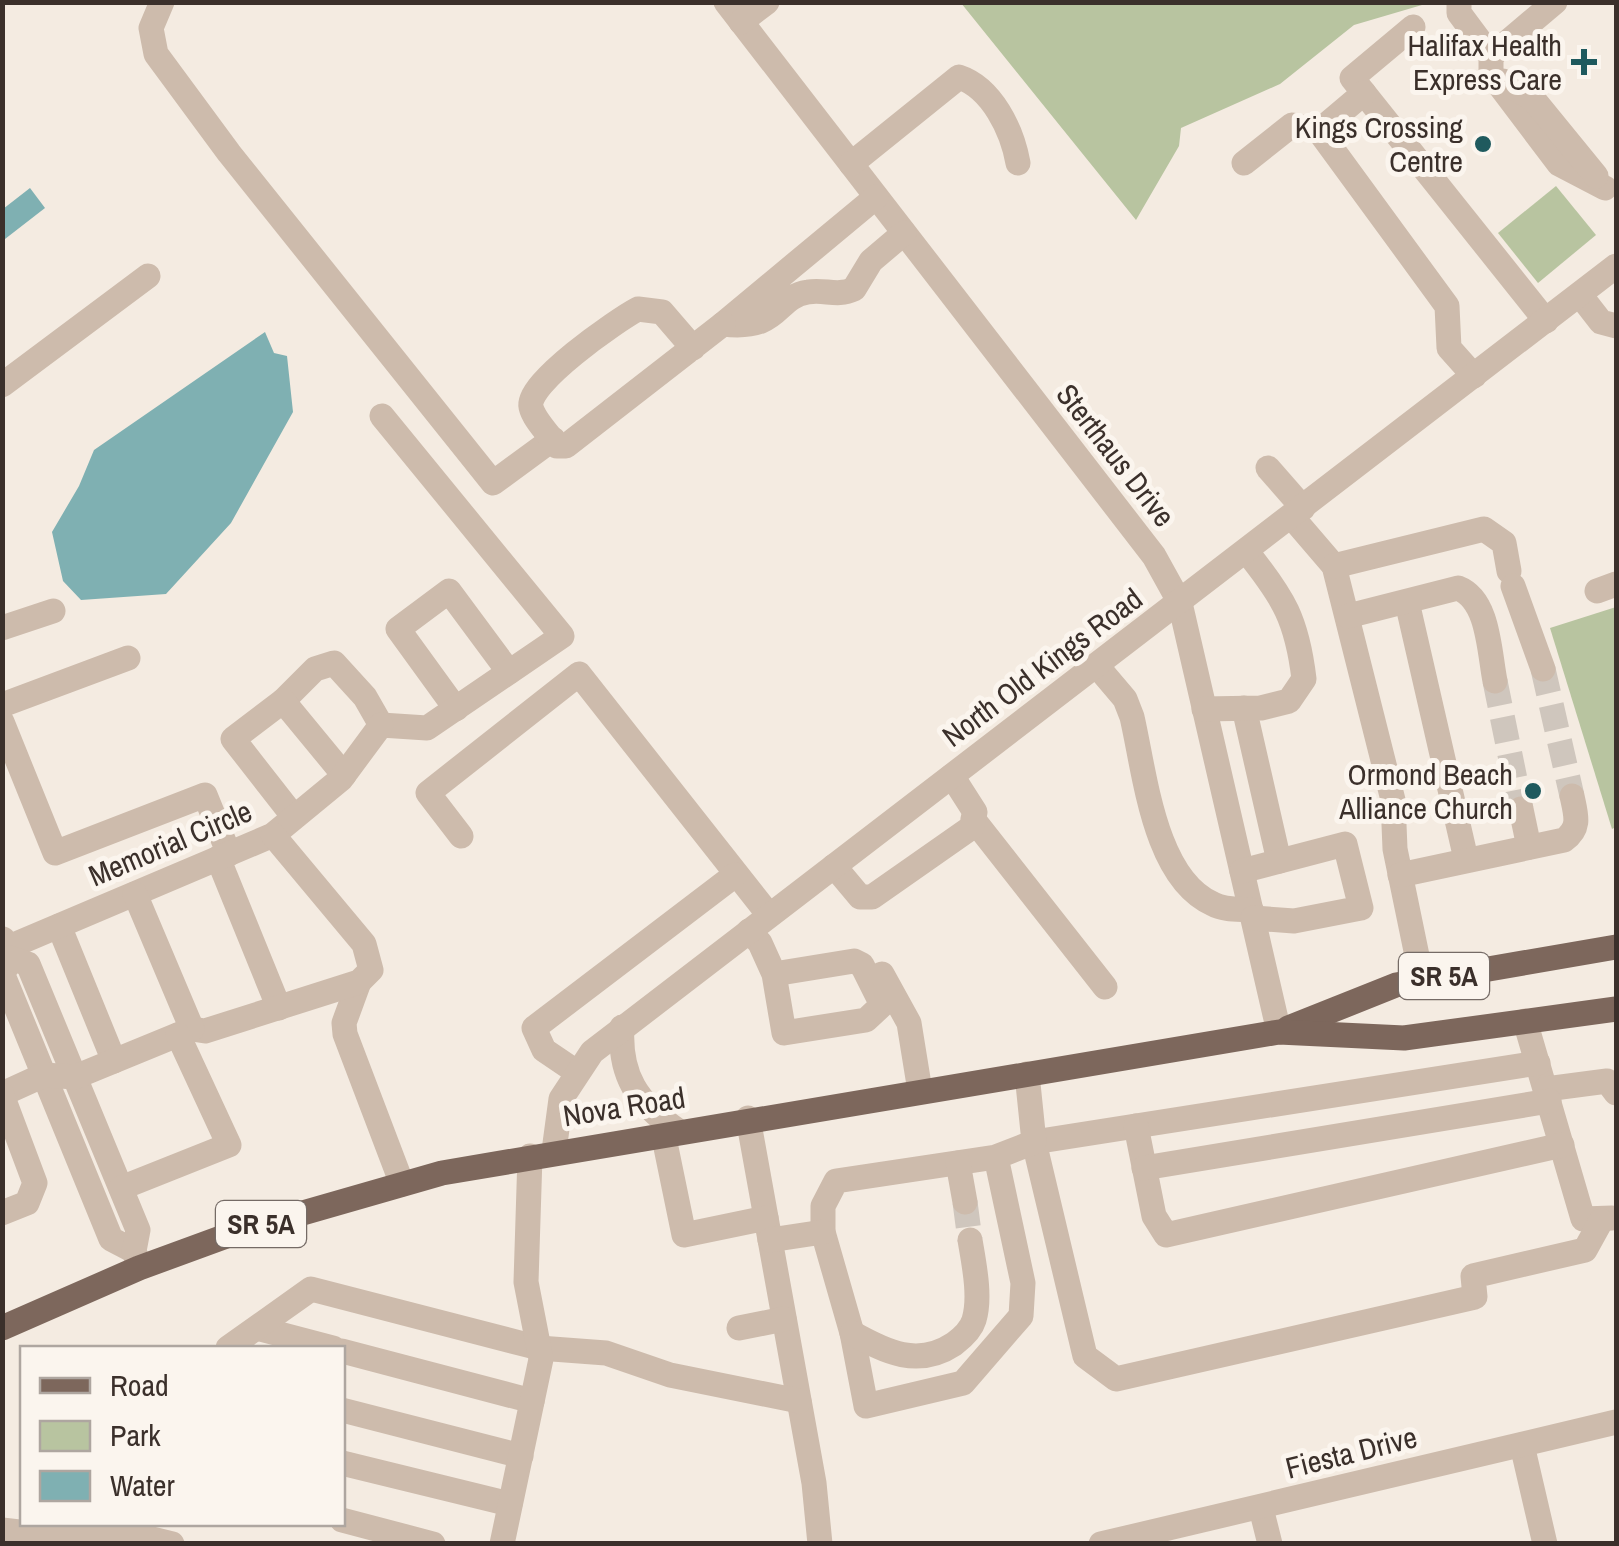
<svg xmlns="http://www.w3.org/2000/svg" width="1619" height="1546" font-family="'Archivo Narrow',sans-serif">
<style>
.green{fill:#b8c4a0}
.water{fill:#7fb0b2}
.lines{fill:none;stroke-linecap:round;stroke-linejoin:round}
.minor-tunnel{stroke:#cfc6bd;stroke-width:25;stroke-dasharray:25 12;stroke-linecap:butt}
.minor{stroke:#cdbbac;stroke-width:25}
.major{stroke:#7d675c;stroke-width:25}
.poi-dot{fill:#1f5a5e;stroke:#fbf5ee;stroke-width:4}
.labels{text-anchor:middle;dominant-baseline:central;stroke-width:10;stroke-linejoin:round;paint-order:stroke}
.shield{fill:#fbf5ee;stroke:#756b66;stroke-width:2.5}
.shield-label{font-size:28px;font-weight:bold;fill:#3b302b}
.poi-label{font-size:30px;fill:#3b302b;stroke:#fbf5ee;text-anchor:end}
.street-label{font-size:30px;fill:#3b302b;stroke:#fbf5ee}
</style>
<rect width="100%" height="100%" fill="#f4ebe1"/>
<g class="green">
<path d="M1419 3 1422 5 1354 25 1280 84 1181 128 1179 146 1136 220 961 3Z"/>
<path d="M1556 186 1596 235 1538 283 1498 233Z"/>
<path d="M1616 607V827L1612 829 1550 628Z"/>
</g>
<g class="water">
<path d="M30 188 45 208 5 239 3 209Z"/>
<path d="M265 332 274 353 287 356 293 412 231 523 166 594 81 600 63 581 52 532 79 486 94 450Z"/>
</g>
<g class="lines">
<g class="minor-tunnel">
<path d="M1543 669 1572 796"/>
<path d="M1495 681 1521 809"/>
<path d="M965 1202 970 1240"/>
</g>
<g class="minor">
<path d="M162 2 151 28 156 54 229 153 493 483 553 439"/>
<path d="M726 2 1154 556 1180 603 1279 1032"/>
<path d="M1459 2V13L1491 56 1555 2"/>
<path d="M741 22 767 2"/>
<path d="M1413 27 1352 78 1546 321"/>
<path d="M1491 56V74L1559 164 1605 188"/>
<path d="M1503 81 1534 100 1596 176"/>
<path d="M1319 131 1364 93"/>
<path d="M1244 163 1292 125 1319 131 1447 306 1449 348 1474 376"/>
<path d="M851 164 959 77C992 88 1012 130 1018 163"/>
<path d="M876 197 723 324C782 331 774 297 808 292 825 289 837 297 854 289L871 261 904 233"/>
<path d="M1580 295 1601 322 1616 326"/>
<path d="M693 348 662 312 638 309C617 320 525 384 531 407 534 420 549 434 557 446H566L723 324"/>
<path d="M2 385 148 276"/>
<path d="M1268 468 1303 508"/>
<path d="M1292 517 1334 566 1393 800 1395 849 1422 980"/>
<path d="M1334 566 1484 529 1504 543 1509 571"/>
<path d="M1513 586 1543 669"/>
<path d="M1597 591 1616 584"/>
<path d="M1407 602 1466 859"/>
<path d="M1348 616 1458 588C1489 600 1489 651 1495 681"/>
<path d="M2 628 53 611"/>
<path d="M1097 666 1125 699 1132 717C1145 773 1154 878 1213 904 1224 910 1238 909 1251 910"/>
<path d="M283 701 315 669 334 663 365 697 381 725"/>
<path d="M2 705 128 658"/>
<path d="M1244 708 1279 861"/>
<path d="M456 709 398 629 449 591 509 672"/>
<path d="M1204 709 1261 708 1289 701 1304 679C1297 620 1284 598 1247 552"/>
<path d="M2 722 55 853 205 795 229 854"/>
<path d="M381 725 427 728 562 636 382 416"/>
<path d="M1521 809 1529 847"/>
<path d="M294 817 233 739 283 701 344 775"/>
<path d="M973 819 1105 987"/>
<path d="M461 836 428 793 579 674 769 915"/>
<path d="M218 858 279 1008"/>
<path d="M834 866 860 897H872L972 827 975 812 952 776"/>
<path d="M1242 871 1345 844 1361 908 1294 921 1253 918"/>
<path d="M1400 875 1564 840C1581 828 1576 815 1572 796"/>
<path d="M59 926 114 1061"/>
<path d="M749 931 760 943 774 974 784 1033 866 1020 882 1005 862 965 854 961 774 974"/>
<path d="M3 939 10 958 3 975 111 1239 134 1251"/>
<path d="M2 950 273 835 341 779 381 725"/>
<path d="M10 958 28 964 138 1230 134 1251 138 1262"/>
<path d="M882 974 909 1023 920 1091"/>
<path d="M359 982 344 1023 345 1034 402 1184"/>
<path d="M1525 1021 1583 1219 1612 1218"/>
<path d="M622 1027C619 1075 637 1103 677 1130"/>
<path d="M192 1029 205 1031 359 982 371 970 364 944 273 835"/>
<path d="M1538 1063 1034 1142 1085 1356 1116 1379 1475 1297 1473 1276 1585 1250 1601 1221"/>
<path d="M575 1071 544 1050 534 1028 735 875"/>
<path d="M1546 1089 1607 1081 1616 1093"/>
<path d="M2 1094 44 1075 75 1077 192 1029 135 894"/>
<path d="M2 1095 35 1183 27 1203 2 1213"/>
<path d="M748 1118 814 1483 820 1544"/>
<path d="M1136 1126 1154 1216 1166 1235 1562 1145"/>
<path d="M663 1133 684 1235 766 1218"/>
<path d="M554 1151 561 1099 592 1052 1616 266"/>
<path d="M996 1157 1023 1283 1021 1316 963 1383 866 1406 852 1333 823 1232V1206L836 1181 996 1157 1034 1142 1027 1074"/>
<path d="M958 1163 965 1202"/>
<path d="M1144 1168 1549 1101"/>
<path d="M121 1188 229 1145 178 1035"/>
<path d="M770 1240 823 1232"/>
<path d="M257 1328 333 1348"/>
<path d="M739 1328 784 1319"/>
<path d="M852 1333C886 1352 918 1368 954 1344 962 1338 971 1330 974 1320 981 1297 974 1264 970 1240"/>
<path d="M228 1348 311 1289 539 1348 606 1353 670 1375 799 1401"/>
<path d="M342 1351 532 1401"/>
<path d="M342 1410 521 1456"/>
<path d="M1522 1445 1545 1544"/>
<path d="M342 1463 510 1504"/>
<path d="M1261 1508 1270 1544"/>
<path d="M342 1520 433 1544"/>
<path d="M2 1530 45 1535 108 1528 172 1544"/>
<path d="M502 1544 541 1359 526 1282 530 1156"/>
<path d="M1101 1544 1616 1422"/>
</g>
<g class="major">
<path d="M1288 1028 1396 985 1616 947"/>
<path d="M2 1328 139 1268 240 1231 442 1173 1279 1032 1404 1038 1616 1009"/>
</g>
</g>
<g class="poi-dot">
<path d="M1579 47h10v10h10v10h-10v10h-10v-10h-10v-10h10z"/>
<circle cx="1483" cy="144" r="10"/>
<circle cx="1533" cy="791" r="10"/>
</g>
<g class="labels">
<g class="shield">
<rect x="1399" y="953" width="90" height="46" rx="8"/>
<rect x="216" y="1201" width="90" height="46" rx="8"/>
</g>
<g class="shield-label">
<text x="1444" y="976">SR 5A</text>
<text x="261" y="1224">SR 5A</text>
</g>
<g class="poi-label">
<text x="1562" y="45">Halifax Health<tspan x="1562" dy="34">Express Care</tspan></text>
<text x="1463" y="127">Kings Crossing<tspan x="1463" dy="34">Centre</tspan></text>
<text x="1513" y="774">Ormond Beach<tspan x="1513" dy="34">Alliance Church</tspan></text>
</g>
<g class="street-label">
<text transform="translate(1116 455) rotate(52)">Sterthaus Drive</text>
<text transform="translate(1042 667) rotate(-37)">North Old Kings Road</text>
<text transform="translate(170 843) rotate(-23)">Memorial Circle</text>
<text transform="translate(624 1106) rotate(-9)">Nova Road</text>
<text transform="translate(1351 1452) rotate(-14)">Fiesta Drive</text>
</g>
</g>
<rect width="1619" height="1546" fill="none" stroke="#3b302b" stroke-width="10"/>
<rect x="20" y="1346" width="325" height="180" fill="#fbf5ee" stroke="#aea6a0" stroke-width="2.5"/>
<rect x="40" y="1378" width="50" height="15" fill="#7d675c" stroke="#aea6a0" stroke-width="2.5"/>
<text x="110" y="1396" font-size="30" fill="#3b302b">Road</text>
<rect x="40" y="1421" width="50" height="30" fill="#b8c4a0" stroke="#aea6a0" stroke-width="2.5"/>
<text x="110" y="1446" font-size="30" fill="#3b302b">Park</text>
<rect x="40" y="1471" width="50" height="30" fill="#7fb0b2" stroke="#aea6a0" stroke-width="2.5"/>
<text x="110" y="1496" font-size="30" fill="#3b302b">Water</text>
</svg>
